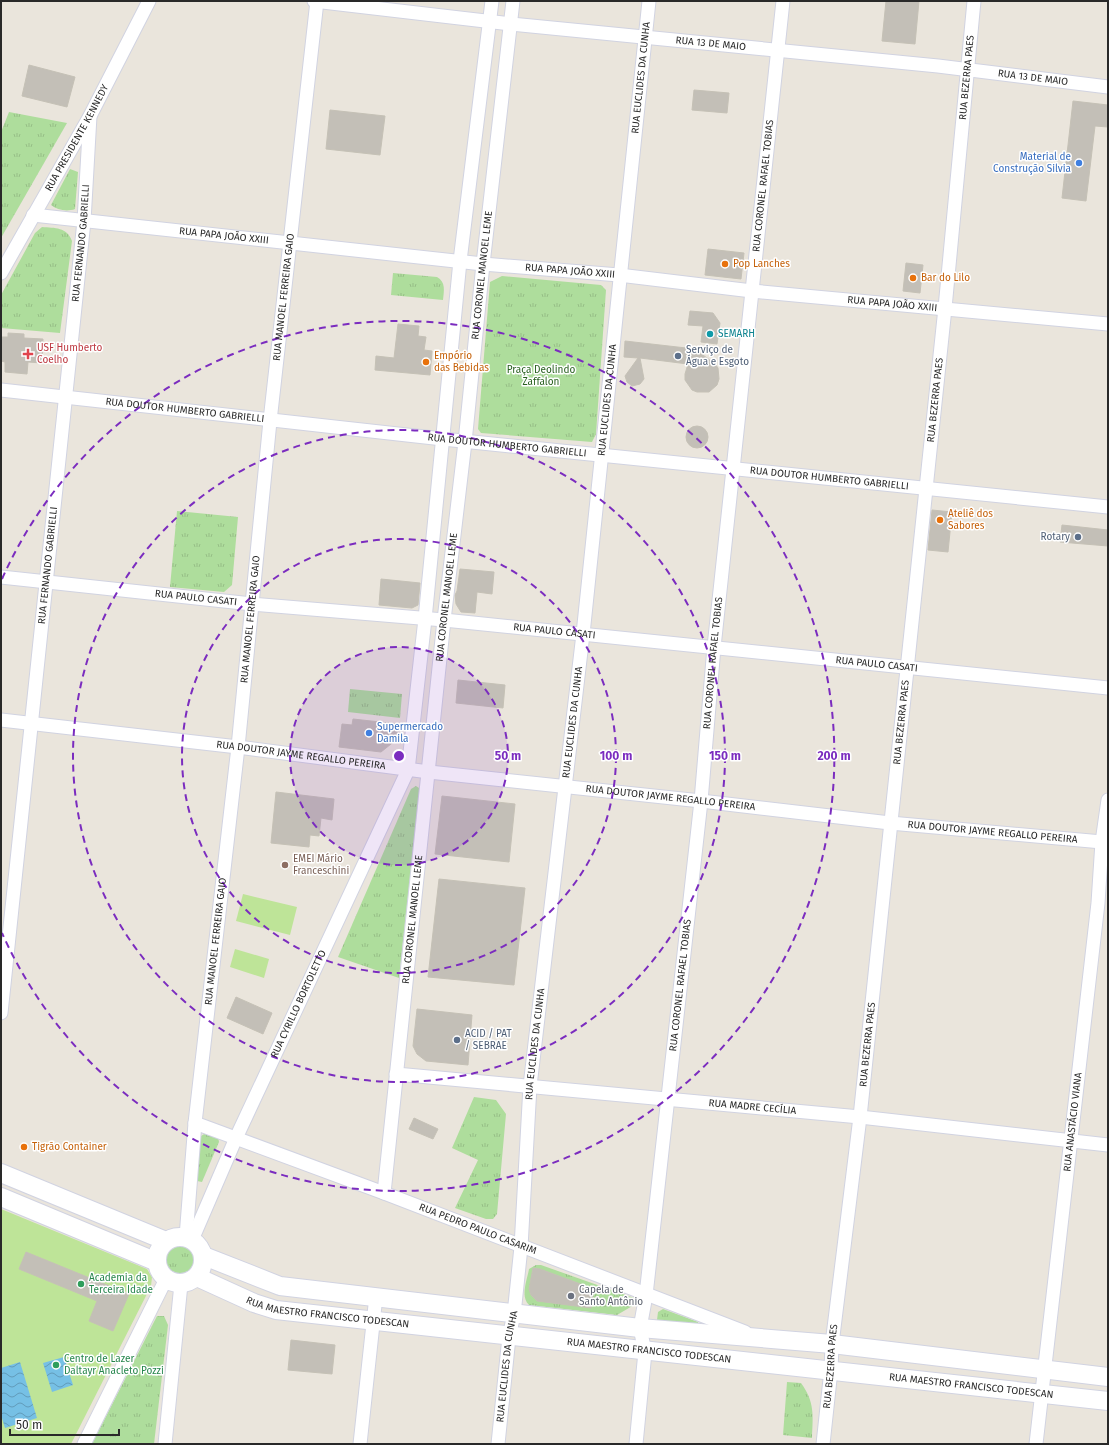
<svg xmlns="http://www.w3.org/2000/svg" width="1109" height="1445" font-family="'Fira Sans',sans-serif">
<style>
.grass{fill:url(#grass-tufts)}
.pitch{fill:#bee498}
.water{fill:url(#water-waves)}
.building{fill:#c3bfb7;stroke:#c5c1b6}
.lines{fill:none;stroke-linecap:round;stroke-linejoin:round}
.street-casing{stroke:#d1d3e1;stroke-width:15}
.secondary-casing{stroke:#d1d3e1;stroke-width:20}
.street{stroke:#fff;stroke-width:13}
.secondary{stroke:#fff;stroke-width:18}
.ring{fill:none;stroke:#7b2cbf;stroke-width:2;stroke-dasharray:7 5}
.shop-dot{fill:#3f7fe0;stroke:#fff;stroke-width:1.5}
.food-dot{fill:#e8710a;stroke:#fff;stroke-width:1.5}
.culture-dot{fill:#0f9aa8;stroke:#fff;stroke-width:1.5}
.health-dot{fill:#e0444e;stroke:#fff;stroke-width:1.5}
.service-dot{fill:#5c6f8a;stroke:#fff;stroke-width:1.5}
.education-dot{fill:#8d6e63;stroke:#fff;stroke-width:1.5}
.leisure-dot{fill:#2e9e5b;stroke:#fff;stroke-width:1.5}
.worship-dot{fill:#6b7280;stroke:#fff;stroke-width:1.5}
.labels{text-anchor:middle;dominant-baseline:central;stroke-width:3;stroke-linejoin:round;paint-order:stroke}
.street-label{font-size:10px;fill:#292929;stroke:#fff}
.shop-label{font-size:10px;fill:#366cbe;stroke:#fff;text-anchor:end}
.food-label{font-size:10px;fill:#c56008;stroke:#fff;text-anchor:start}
.culture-label{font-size:10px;fill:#0d838f;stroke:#fff;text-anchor:start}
.health-label{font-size:10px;fill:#be3a42;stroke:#fff;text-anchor:start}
.service-label{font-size:10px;fill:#4e5e75;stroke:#fff;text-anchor:start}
.park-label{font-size:10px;fill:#28601f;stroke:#fff}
.education-label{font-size:10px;fill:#785e54;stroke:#fff;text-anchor:start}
.leisure-label{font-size:10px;fill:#27864d;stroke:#fff;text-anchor:start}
.worship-label{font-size:10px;fill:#5b616d;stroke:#fff;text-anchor:start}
.centre{fill:#7b2cbf;stroke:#fff;stroke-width:2}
.ring-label{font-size:12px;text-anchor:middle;font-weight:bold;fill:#7b2cbf;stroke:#fff;stroke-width:3;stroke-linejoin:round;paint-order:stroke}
</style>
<defs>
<pattern id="grass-tufts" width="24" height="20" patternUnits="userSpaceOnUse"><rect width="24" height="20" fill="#aedd9c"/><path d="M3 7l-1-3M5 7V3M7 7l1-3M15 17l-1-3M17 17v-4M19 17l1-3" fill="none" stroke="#96be86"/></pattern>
<pattern id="water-waves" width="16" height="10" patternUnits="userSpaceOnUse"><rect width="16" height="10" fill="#76c0e5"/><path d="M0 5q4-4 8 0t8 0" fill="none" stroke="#619cba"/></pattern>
</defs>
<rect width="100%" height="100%" fill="#eae5dc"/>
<g class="grass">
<path d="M9 112 67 123 1 238V132Z"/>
<path d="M70 169 78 172 75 209C67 212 57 210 51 205Z"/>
<path d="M42 227C55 228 67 227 72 241L60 333 1 328V295L35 233Z"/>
<path d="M393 273 437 277C446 282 444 291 443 300L391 295Z"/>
<path d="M502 276 601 285 606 290 596 434 592 442 481 433 478 429 490 282Z"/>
<path d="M177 511 238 517 232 585 224 592 170 587Z"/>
<path d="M350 689 402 694 400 718 348 712Z"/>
<path d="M416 786 419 788V795L399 978 338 957 411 789Z"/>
<path d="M474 1097 496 1100 506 1114 497 1214 493 1219H486L455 1208 478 1160 452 1148Z"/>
<path d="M206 1133 218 1137 219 1142 202 1182 197 1181 201 1136Z"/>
<circle cx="180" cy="1260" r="16"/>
<path d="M536 1265H541L634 1298V1305L617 1315 529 1305C520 1297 527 1280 529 1269Z"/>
<path d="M663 1309 698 1322V1325L660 1322 657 1320 658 1312Z"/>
<path d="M157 1316H164L168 1325 154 1444H92Z"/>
<path d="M787 1382 801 1383C815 1402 813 1416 812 1438L783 1435Z"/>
</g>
<g class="pitch">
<path d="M243 894 297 907 290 935 236 921Z"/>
<path d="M235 949 269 959 264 978 230 967Z"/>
<path d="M1 1209 147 1269 152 1277 151 1286 71 1444H1Z"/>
</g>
<g class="water">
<path d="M64 1357 73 1385 52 1392 43 1363Z"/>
<path d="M20 1362 37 1418 5 1428 1 1415V1368Z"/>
</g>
<g class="building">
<path d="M886 1H919L915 44 882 41Z"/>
<path d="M29 65 75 77 67 107 22 96Z"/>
<path d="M694 90 729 93 727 113 692 110Z"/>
<path d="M1073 101 1108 105V127L1095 126 1086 201 1062 198Z"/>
<path d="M330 110 385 116 380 155 326 149Z"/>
<path d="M708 249 744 253 741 279 705 275Z"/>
<path d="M906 263 923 265 920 293 903 291Z"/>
<path d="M690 311 713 313 720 323 717 344 701 342 703 326 688 325Z"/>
<path d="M398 324 419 326 418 336 426 337 424 350 432 351 430 375 375 370 376 356 394 358Z"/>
<path d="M8 333 24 334V338L43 339 42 363 28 362 27 374 5 372V362L1 361V337H8Z"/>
<path d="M625 341 695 349 715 364 718 368 719 379 717 385 709 392H697L692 390 685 380V374L688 364 640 358 644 379 640 384 632 386 627 382 625 376 638 358 624 357Z"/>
<circle cx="697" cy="437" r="11"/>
<path d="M932 510 952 512 948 552 928 550Z"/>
<path d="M1062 525 1108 530V546L1060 542Z"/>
<path d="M460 569 494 572 492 594 477 592 475 613 461 612 456 604 455 595 457 591Z"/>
<path d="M381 579 420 583 418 605 412 608 379 605Z"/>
<path d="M458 680 505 685 503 708 456 703Z"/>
<path d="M353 719 398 724 396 740 381 752 339 747 342 724 352 725Z"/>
<path d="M276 792 334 799 332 820 321 818 319 836 310 835 309 847 271 843Z"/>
<path d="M442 796 515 804 509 862 435 854Z"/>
<path d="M439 879 525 888 514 985 428 977Z"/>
<path d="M236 997 272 1013 263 1034 227 1018Z"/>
<path d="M417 1009 472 1015 468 1065 426 1061 417 1054 413 1046Z"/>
<path d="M414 1118 438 1129 433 1139 409 1129Z"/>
<path d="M26 1252 129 1294 113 1331 89 1321 97 1301 19 1269Z"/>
<path d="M533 1268 540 1269 594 1289 591 1308 537 1301 531 1295 529 1289Z"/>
<path d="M291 1340 335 1345 332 1374 288 1370Z"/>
</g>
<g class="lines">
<defs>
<g id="street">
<path id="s1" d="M314 1 511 24 938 66 1108 87"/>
<path id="s2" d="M33 215 483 264 619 275 752 291 1108 324"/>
<path id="s3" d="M1 273 90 116 149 1"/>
<path id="s4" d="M1 390 443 439 1108 507"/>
<path id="s5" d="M1 577 252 604 444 620 1108 688"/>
<path id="s6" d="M1 720 238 747 429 772 701 801 890 823 1102 842"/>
<path id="s7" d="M1 1013 84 221 90 116"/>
<path id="s8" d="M396 1074 860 1117 1108 1145"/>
<path id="s9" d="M195 1123 384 1193 745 1332"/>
<path id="s10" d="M384 1193 444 620 465 442 483 264 513 1"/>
<path id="s11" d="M186 1237 195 1123 238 747 270 421 317 1"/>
<path id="s12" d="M192 1240 236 1138 408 770 425 619 460 261 492 1"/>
<path d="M84 1444 166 1279"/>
<path d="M165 1444 181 1284"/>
<path d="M360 1444 376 1296"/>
<path id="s13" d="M498 1444 509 1337 514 1314 521 1247 530 1086 583 634 649 1"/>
<path id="s14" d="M636 1444 645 1352 640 1328 646 1295 701 801 714 647 783 1"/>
<path id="s15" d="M823 1444 831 1370 832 1344 860 1117 945 308 974 1"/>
<path id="s16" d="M1036 1444 1098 903 1102 842 1108 800"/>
</g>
<g id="secondary">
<path d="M1 1173 166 1241"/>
<path d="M1 1197 157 1262"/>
<circle cx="180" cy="1260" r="23"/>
<path d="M204 1256 280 1286 640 1328 832 1344 1108 1377"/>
<path id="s17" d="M197 1277 254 1303 276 1310 1108 1401"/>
</g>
</defs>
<use href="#street" class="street-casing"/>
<use href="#secondary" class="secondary-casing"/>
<use href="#street" class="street"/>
<use href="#secondary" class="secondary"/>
</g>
<circle cx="399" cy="756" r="109" fill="#7b2cbf" fill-opacity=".12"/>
<g class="ring">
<circle cx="399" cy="756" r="109"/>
<circle cx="399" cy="756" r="217"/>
<circle cx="399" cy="756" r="326"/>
<path d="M2 579A435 435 0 1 1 2 933"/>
</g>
<g class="shop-dot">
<circle cx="1079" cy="163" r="4"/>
<circle cx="369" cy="733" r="4"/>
</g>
<g class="food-dot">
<circle cx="725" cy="264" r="4"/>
<circle cx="913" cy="278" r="4"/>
<circle cx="426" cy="362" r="4"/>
<circle cx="940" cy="520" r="4"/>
<circle cx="24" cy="1147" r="4"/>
</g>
<circle class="culture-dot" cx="710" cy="334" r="4"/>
<path class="health-dot" d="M26 348h4v4h4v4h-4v4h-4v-4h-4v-4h4z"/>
<g class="service-dot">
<circle cx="678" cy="356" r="4"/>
<circle cx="1078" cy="537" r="4"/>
<circle cx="457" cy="1040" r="4"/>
</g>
<circle class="education-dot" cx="285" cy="865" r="4"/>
<g class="leisure-dot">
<circle cx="81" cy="1284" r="4"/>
<circle cx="56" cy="1365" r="4"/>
</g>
<circle class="worship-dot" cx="571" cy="1296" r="4"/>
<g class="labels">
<g class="street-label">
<text stroke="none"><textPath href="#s1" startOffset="399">RUA 13 DE MAIO</textPath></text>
<text stroke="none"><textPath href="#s13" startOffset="1374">RUA EUCLIDES DA CUNHA</textPath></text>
<text stroke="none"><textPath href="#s15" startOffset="1374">RUA BEZERRA PAES</textPath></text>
<text stroke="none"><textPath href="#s1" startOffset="723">RUA 13 DE MAIO</textPath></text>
<text stroke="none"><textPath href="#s3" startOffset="155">RUA PRESIDENTE KENNEDY</textPath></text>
<text stroke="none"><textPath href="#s14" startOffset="1266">RUA CORONEL RAFAEL TOBIAS</textPath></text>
<text stroke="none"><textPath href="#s2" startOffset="192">RUA PAPA JOÃO XXIII</textPath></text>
<text stroke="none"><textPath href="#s7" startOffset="774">RUA FERNANDO GABRIELLI</textPath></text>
<text stroke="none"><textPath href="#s2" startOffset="540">RUA PAPA JOÃO XXIII</textPath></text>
<text stroke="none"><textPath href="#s10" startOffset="923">RUA CORONEL MANOEL LEME</textPath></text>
<text stroke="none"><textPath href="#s11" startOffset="945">RUA MANOEL FERREIRA GAIO</textPath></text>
<text stroke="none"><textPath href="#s2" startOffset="864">RUA PAPA JOÃO XXIII</textPath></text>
<text stroke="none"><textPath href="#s13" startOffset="1050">RUA EUCLIDES DA CUNHA</textPath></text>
<text stroke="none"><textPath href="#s15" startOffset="1050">RUA BEZERRA PAES</textPath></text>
<text stroke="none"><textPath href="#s4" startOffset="185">RUA DOUTOR HUMBERTO GABRIELLI</textPath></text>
<text stroke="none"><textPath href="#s4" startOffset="509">RUA DOUTOR HUMBERTO GABRIELLI</textPath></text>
<text stroke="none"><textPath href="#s4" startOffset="833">RUA DOUTOR HUMBERTO GABRIELLI</textPath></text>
<text stroke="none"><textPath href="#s7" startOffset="450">RUA FERNANDO GABRIELLI</textPath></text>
<text stroke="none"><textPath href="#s10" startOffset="599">RUA CORONEL MANOEL LEME</textPath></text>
<text stroke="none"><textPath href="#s5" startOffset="196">RUA PAULO CASATI</textPath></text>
<text stroke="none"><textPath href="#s11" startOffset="621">RUA MANOEL FERREIRA GAIO</textPath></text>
<text stroke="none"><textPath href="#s5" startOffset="556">RUA PAULO CASATI</textPath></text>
<text stroke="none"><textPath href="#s14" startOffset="786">RUA CORONEL RAFAEL TOBIAS</textPath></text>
<text stroke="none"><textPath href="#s5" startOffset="880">RUA PAULO CASATI</textPath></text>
<text stroke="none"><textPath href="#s13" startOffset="726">RUA EUCLIDES DA CUNHA</textPath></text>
<text stroke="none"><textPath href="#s15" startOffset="726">RUA BEZERRA PAES</textPath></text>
<text stroke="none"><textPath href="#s6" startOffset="302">RUA DOUTOR JAYME REGALLO PEREIRA</textPath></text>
<text stroke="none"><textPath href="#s6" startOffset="674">RUA DOUTOR JAYME REGALLO PEREIRA</textPath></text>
<text stroke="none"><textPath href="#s6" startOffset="998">RUA DOUTOR JAYME REGALLO PEREIRA</textPath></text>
<text stroke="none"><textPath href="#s10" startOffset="275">RUA CORONEL MANOEL LEME</textPath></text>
<text stroke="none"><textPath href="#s11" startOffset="297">RUA MANOEL FERREIRA GAIO</textPath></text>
<text stroke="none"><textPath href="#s14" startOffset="462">RUA CORONEL RAFAEL TOBIAS</textPath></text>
<text stroke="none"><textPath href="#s12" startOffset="259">RUA CYRILLO BORTOLETTO</textPath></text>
<text stroke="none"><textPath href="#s13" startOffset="402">RUA EUCLIDES DA CUNHA</textPath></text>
<text stroke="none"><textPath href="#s15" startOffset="402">RUA BEZERRA PAES</textPath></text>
<text stroke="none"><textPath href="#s8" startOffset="358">RUA MADRE CECÍLIA</textPath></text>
<text stroke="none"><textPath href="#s16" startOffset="324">RUA ANASTÁCIO VIANA</textPath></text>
<text stroke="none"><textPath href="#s9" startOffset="302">RUA PEDRO PAULO CASARIM</textPath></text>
<text stroke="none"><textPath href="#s17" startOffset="137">RUA MAESTRO FRANCISCO TODESCAN</textPath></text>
<text stroke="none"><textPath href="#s17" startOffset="461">RUA MAESTRO FRANCISCO TODESCAN</textPath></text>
<text stroke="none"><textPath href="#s13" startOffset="78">RUA EUCLIDES DA CUNHA</textPath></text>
<text stroke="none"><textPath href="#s15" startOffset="78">RUA BEZERRA PAES</textPath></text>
<text stroke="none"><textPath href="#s17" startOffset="785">RUA MAESTRO FRANCISCO TODESCAN</textPath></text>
</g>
<g class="shop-label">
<text x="1071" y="157">Material de<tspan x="1071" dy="12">Construção Silvia</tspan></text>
<text x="377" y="727" text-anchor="start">Supermercado<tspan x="377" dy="12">Damila</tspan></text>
</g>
<g class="food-label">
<text x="733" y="264">Pop Lanches</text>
<text x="921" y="278">Bar do Lilo</text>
<text x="434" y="356">Empório<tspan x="434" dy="12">das Bebidas</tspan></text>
<text x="948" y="514">Ateliê dos<tspan x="948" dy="12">Sabores</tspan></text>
<text x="32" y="1147">Tigrão Container</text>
</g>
<g class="culture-label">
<text x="718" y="334">SEMARH</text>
</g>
<g class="health-label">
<text x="37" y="348">USF Humberto<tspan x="37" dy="12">Coelho</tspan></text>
</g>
<g class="service-label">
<text x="686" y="350">Serviço de<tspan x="686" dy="12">Água e Esgoto</tspan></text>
<text x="1070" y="537" text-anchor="end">Rotary</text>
<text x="465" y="1034">ACID / PAT<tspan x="465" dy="12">/ SEBRAE</tspan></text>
</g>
<g class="park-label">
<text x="541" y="370">Praça Deolindo<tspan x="541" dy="12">Zaffalon</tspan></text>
</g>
<g class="education-label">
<text x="293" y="859">EMEI Mário<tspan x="293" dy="12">Franceschini</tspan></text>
</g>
<g class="leisure-label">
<text x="89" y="1278">Academia da<tspan x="89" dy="12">Terceira Idade</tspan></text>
<text x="64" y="1359">Centro de Lazer<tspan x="64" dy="12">Daltayr Anacleto Pozzi</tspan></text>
</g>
<g class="worship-label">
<text x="579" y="1290">Capela de<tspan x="579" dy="12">Santo Antônio</tspan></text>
</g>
</g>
<circle cx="399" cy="756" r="6" class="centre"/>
<g class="ring-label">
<text x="508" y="760">50 m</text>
<text x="616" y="760">100 m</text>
<text x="725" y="760">150 m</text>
<text x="834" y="760">200 m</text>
</g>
<rect width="1109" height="1445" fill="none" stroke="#292929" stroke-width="4"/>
<path d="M10 1429v6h109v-6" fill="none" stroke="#292929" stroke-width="2"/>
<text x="16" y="1429" font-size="12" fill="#292929" stroke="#ffffff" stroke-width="3" paint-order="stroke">50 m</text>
</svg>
